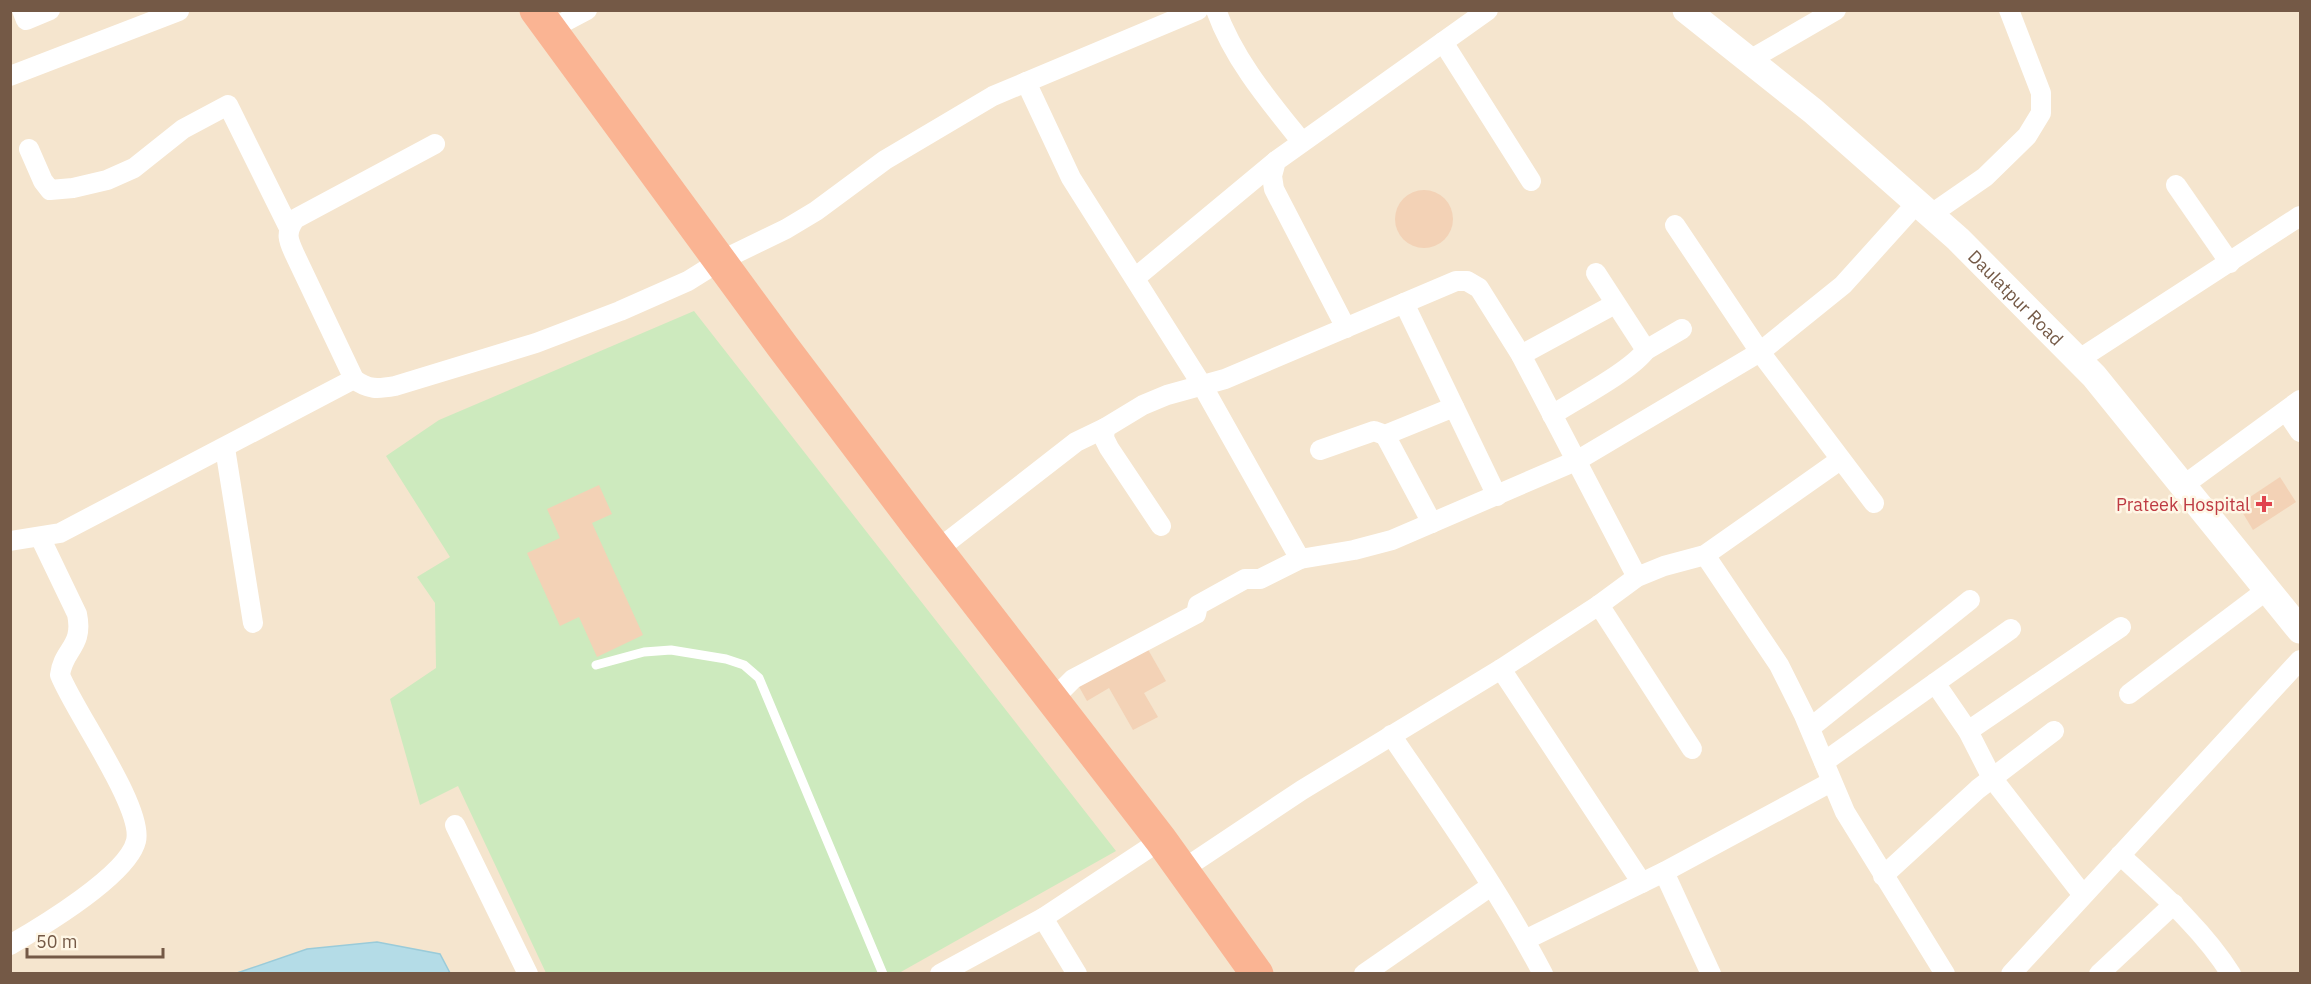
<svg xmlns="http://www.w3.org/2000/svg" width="2311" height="984" font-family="'IBM Plex Sans',sans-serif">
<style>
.residential{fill:#f5e5ce}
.green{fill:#cdeabe}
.water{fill:#b4dce7;stroke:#9acbd9;stroke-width:1.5}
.building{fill:#f3d2b6}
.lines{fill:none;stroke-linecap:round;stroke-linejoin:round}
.lane{stroke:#fff;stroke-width:9}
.street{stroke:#fff;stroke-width:20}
.secondary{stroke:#fff;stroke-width:27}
.highway{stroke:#fab493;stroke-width:33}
.health-dot{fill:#e0444e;stroke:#fff7e6;stroke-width:2}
.labels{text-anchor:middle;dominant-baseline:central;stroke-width:5;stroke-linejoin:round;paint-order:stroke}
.street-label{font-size:18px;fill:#745946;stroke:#fff7e6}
.health-label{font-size:18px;fill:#be3a42;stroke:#fff7e6;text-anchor:end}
</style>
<rect width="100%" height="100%" fill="#fdf3df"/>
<rect class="residential" x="11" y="11" width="2289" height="962"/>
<path class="green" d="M694 311 1116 851 899 973H546L458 786 420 805 390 699 436 668 435 603 417 577 450 557 386 456 439 420Z"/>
<path class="water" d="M377 942 440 954 450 973H237L307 949Z"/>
<g class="building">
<circle cx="1424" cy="219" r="29"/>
<path d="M2280 477 2296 502 2253 530 2238 505Z"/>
<path d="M599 485 612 514 592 523 643 635 597 657 579 617 560 626 527 553 560 538 547 509Z"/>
<path d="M1146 646 1166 681 1144 693 1158 717 1133 730 1109 688 1087 701 1078 685Z"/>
</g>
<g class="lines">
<path class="lane" d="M596 665 644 652 671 650 726 659 744 665 759 678 883 974"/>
<g class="street">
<path d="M22 10 26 20 50 10"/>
<path d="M1216 10C1234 60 1269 101 1302 142"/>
<path d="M551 29 587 10"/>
<path d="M1443 42 1531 181"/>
<path d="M1748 61 1836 10"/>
<path d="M10 76 179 11"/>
<path d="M1026 82 1071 178 1202 385 1300 559 1354 550 1392 540 1578 460 1760 352 1843 285 1916 204"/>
<path d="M435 144 295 219C284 234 289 242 296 257L354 379C368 390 378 389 395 386L536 343 620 311 688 281 720 261 786 229 816 211 885 160 993 96 1198 10"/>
<path d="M29 149 43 181 50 190 73 188 107 180 134 168 183 129 228 105 289 228"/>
<path d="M2176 185 2230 263"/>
<path d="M1930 215 1985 177 2027 136 2041 113V93L2009 10"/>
<path d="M1675 225 1760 352 1874 503"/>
<path d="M1135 278 1276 161"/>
<path d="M1404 303 1497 496"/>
<path d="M1346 328 1274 189 1272 176 1276 161 1488 10"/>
<path d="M1646 350 1682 329"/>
<path d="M1521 355 1615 304"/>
<path d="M2078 360 2300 216"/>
<path d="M2286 411 2300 432"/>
<path d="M1552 415C1575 400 1631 371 1646 350L1596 273"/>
<path d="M1385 435 1432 523"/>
<path d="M225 448 253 623"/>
<path d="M1320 450 1374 431 1385 435 1454 407"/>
<path d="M2184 485 2300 400"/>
<path d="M1161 526 1109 448 1104 438 1105 428 1143 405 1167 395 1225 379 1456 281H1467L1479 288 1521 355 1637 577"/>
<path d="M10 541 60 533 354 379"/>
<path d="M937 550 1076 442 1105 428"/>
<path d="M1705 555 1779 665 1804 715 1845 812 1945 974"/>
<path d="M1599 605 1692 749"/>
<path d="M1501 669 1642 883"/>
<path d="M1935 683 1968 731 1992 778 2083 895"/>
<path d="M2129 694 2268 589"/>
<path d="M1052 700 1073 679 1196 614 1198 605 1245 579H1260L1300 559"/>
<path d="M1810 728 1970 600"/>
<path d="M1968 731 2121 627"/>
<path d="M1391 735C1444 813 1499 890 1543 974"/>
<path d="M1824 762 2011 629"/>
<path d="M455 825 528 974"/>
<path d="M2120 855C2160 892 2202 928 2231 974"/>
<path d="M1182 870 1302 790 1501 669 1599 605 1637 577 1664 566 1705 555 1840 460"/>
<path d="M1664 872 1711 974"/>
<path d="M1883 876 1978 789 2054 731"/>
<path d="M1043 918 1077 974"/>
<path d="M1525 940 1664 872 1831 782"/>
<path d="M10 945C41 927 128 875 136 841 144 808 74 711 60 675 63 649 84 647 77 614L40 537"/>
<path d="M940 974 1043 918 1161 840"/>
<path d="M1364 974 1491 886"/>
<path d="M2011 974 2300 660"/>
<path d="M2099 974 2174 904"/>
</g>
<path class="secondary" id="s1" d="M1686 10 1813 111 1958 239 2094 376 2300 630"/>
<path class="highway" d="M536 10 783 347 919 527 1161 840 1257 974"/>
</g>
<path class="health-dot" d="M2261 495h6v6h6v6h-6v6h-6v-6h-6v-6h6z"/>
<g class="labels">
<g class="street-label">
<text stroke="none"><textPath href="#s1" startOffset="438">Daulatpur Road</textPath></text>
</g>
<g class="health-label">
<text x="2250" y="504">Prateek Hospital</text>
</g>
</g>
<rect width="2311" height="984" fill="none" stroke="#745946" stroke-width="24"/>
<path d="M27 948v9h136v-9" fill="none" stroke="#745946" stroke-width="3"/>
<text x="36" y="948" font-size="18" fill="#745946" stroke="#fff7e6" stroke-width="4.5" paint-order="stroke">50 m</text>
</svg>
